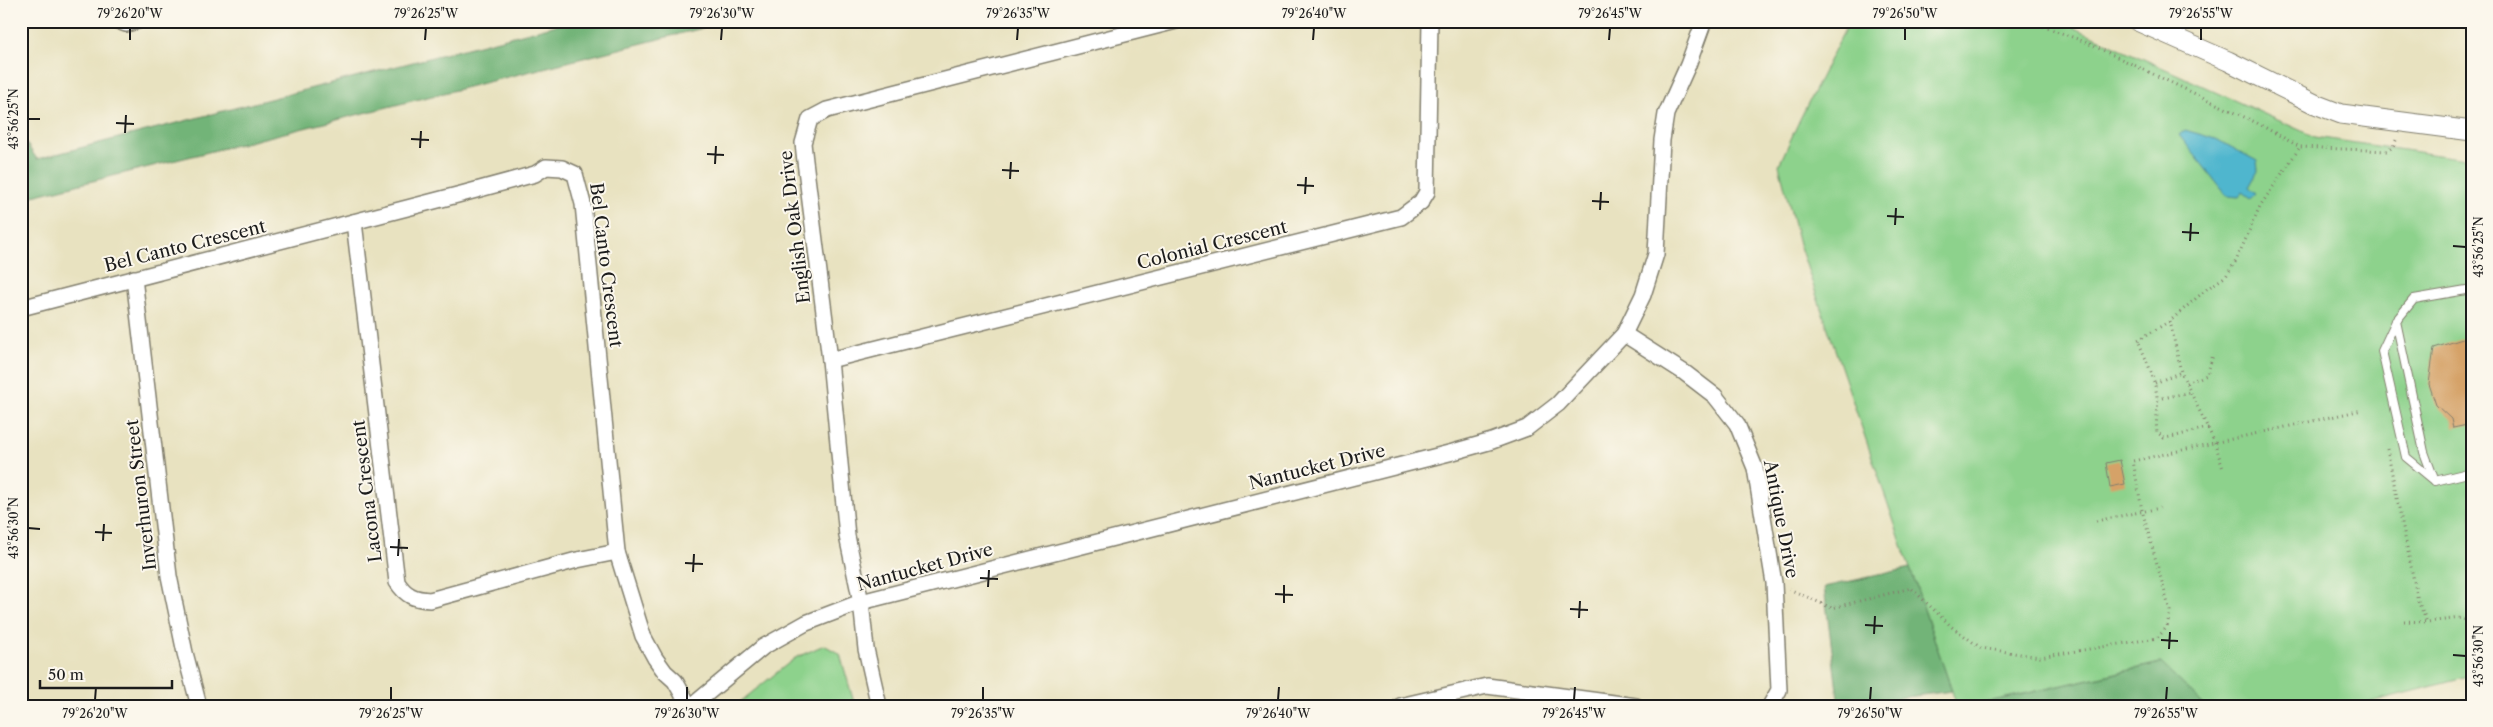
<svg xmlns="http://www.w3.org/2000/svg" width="2493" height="727" font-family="'Libre Caslon Text',serif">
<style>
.green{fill:#8dd28c;stroke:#547754}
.forest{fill:#72b478;stroke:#47684a}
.water{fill:#50b6ce;stroke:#366975}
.building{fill:#d5a268}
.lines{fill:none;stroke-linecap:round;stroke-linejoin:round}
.service-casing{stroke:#827f6e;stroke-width:10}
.minor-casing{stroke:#827f6e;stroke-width:18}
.tertiary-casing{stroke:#827f6e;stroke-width:21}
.path{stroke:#827f6e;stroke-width:3;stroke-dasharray:1 4;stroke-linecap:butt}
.service{stroke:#fff;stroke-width:8}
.minor{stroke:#fff;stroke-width:15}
.tertiary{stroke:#fff;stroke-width:19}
.ticks{fill:none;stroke:#1c1c1c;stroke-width:2}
.labels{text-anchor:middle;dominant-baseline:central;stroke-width:4;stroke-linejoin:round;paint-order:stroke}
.street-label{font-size:18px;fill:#1c1c1c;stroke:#fbf7ec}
.neatline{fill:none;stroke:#1c1c1c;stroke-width:2}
.ticks-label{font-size:12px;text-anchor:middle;fill:#1c1c1c}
</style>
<rect width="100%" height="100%" fill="#fbf7ec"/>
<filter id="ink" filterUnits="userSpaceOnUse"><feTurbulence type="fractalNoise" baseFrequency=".02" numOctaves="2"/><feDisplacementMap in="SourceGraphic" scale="10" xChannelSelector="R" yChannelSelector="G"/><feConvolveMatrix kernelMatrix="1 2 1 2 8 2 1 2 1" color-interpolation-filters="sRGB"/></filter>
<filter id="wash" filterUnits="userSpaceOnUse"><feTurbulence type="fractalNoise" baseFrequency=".0096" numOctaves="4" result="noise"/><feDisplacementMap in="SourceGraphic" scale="20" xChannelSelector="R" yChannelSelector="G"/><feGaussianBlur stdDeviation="1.12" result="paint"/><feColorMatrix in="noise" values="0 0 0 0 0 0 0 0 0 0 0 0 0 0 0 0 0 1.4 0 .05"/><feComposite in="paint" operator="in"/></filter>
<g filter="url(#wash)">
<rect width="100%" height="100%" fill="#e8e2c0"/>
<g class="green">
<path d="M1849 21H2060L2315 137 2472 160V676L2355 706H2205L2160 663 1971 706H1957L1799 244 1779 165 1800 119Z"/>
<path d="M824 645 840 654 855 706H735L795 658Z"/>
</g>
<g class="forest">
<path d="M572 21H731L21 199V136L37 159Z"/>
<path d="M1910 568 1952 691 1839 706 1824 587Z"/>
<path d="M2161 663 2205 706H1971Z"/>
</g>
<path class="water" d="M2185 130 2216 139 2257 161 2258 171 2249 187 2256 193 2251 198 2243 192 2239 197 2227 196 2179 135Z"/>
<g id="blocks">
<g class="building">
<path d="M2472 336V424L2453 428 2451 419 2436 405 2429 384 2434 348Z"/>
<path d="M2120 460 2125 484 2110 487 2106 463Z"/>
</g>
</g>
</g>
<g filter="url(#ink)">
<use href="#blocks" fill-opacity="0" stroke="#827f6e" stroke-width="1"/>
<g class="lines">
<defs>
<g id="service">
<path d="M2396 321 2424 452 2434 479"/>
<path d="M2435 481 2406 457 2382 351 2396 321 2414 299 2472 289"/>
<path d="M2435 481 2472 472"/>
</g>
<g id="minor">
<path d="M118 21 126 24 138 21"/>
<path d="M354 222 397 582C406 596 414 599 430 600L577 560 617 552"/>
<path d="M134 278 169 576 185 653 199 706"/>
<path d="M21 308 465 193 535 174 546 167 562 168 575 174 583 204 617 552 643 636 655 658 665 672 675 681 689 706"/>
<path d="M1624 334 1685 373 1715 396 1737 424 1755 468 1774 583 1779 690 1770 706"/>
<path d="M830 360 1401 217 1421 202 1427 192 1430 21"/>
<path d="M692 706 763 647 806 623 861 602 1453 452 1492 441 1527 428 1558 404 1624 334 1643 295 1656 254 1662 140 1666 114 1688 65 1704 21"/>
<path d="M879 706 866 649 861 602 847 536 830 360 805 161 803 143 810 119 827 110 1176 21"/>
<path d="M1400 706 1487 686 1636 706"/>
</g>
<path id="tertiary" d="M2137 21 2228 61 2315 104 2341 114 2472 131"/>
</defs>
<use href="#service" class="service-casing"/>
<use href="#minor" class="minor-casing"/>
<use href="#tertiary" class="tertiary-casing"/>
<g class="path">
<path d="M2029 21 2083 41 2257 123 2300 147 2387 151 2393 147 2397 138"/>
<path d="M2170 321 2181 372 2215 443 2223 469"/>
<path d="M2155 383 2181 372"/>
<path d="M2186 383 2207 375 2213 355"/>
<path d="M2158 399 2191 392"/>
<path d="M2208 428C2192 431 2180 436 2164 438L2157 432C2155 420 2159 409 2157 397 2155 377 2145 358 2138 340L2170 321 2208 288 2226 276 2236 261 2260 206 2300 147"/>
<path d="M2387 449 2418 601 2427 622"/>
<path d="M2096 521 2160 508"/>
<path d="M1789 589 1832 608 1911 588 1952 627 1981 648 2040 657 2157 638 2167 627 2170 611 2142 510 2133 461 2362 410"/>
<path d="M2404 621 2427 622 2461 618 2470 622"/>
</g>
<use href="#service" class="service"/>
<use href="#minor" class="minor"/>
<use href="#tertiary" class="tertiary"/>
</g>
</g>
<path class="ticks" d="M130 40V28M425 40 426 28M721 40 722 28M1017 40 1018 28M1313 40 1314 28M1609 40 1610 28M1905 40V28M2201 40V28M28 119H40M116 123 134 124M125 133 126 115M411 139 429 140M420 148 421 131M707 154 724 155M715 164 716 146M1002 170 1019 171M1010 179 1011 162M1297 185 1314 186M1305 194 1306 177M1592 201 1609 202M1600 210 1601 192M1887 216 1904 217M1895 225 1896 208M2182 232 2199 233M2190 241 2191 223M2453 246 2466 247M28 528 40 529M95 532 112 533M103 541 104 524M390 547 408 548M398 556 399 539M685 563 703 564M693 572 694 554M980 578 998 579M988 587 989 570M1275 594 1293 595M1284 603V585M1570 609 1588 610M1579 618 1580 601M1865 625 1883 626M1874 634 1875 616M2161 640 2178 641M2169 649 2170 632M2453 655 2466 656M95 700 96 687M391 700V687M687 700V687M983 700V687M1278 700 1279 687M1574 700 1575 687M1870 700 1871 687M2166 700 2167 687"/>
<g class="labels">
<g class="street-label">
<text transform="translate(795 227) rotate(-97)">English Oak Drive</text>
<text transform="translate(1212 245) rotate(-14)">Colonial Crescent</text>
<text transform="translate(185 246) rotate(-14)">Bel Canto Crescent</text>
<text transform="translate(606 265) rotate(83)">Bel Canto Crescent</text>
<text transform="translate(1317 467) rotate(-14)">Nantucket Drive</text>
<text transform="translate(367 491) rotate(-97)">Lacona Crescent</text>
<text transform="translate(141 495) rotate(-97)">Inverhuron Street</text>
<text transform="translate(1781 519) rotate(79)">Antique Drive</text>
<text transform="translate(925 567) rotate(-15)">Nantucket Drive</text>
</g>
</g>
<rect width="2493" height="727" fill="none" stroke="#fbf7ec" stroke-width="55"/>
<path d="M40 680v8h132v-8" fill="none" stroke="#1c1c1c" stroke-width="2.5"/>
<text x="48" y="680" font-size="15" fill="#1c1c1c" stroke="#fbf7ec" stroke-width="4" paint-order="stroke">50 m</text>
<rect x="28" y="28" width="2438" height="672" class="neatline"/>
<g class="ticks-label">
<text x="130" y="18">79°26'20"W</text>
<text x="426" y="18">79°26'25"W</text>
<text x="722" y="18">79°26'30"W</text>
<text x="1018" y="18">79°26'35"W</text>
<text x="1314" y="18">79°26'40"W</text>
<text x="1610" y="18">79°26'45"W</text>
<text x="1905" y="18">79°26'50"W</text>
<text x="2201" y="18">79°26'55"W</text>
<text transform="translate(14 119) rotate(-90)" y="4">43°56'25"N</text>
<text transform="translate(2479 247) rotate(-90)" y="4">43°56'25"N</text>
<text transform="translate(14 528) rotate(-90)" y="4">43°56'30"N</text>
<text transform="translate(2479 656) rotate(-90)" y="4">43°56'30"N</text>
<text x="95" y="718">79°26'20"W</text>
<text x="391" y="718">79°26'25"W</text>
<text x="687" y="718">79°26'30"W</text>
<text x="983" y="718">79°26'35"W</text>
<text x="1278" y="718">79°26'40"W</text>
<text x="1574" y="718">79°26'45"W</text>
<text x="1870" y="718">79°26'50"W</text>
<text x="2166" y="718">79°26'55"W</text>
</g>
</svg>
